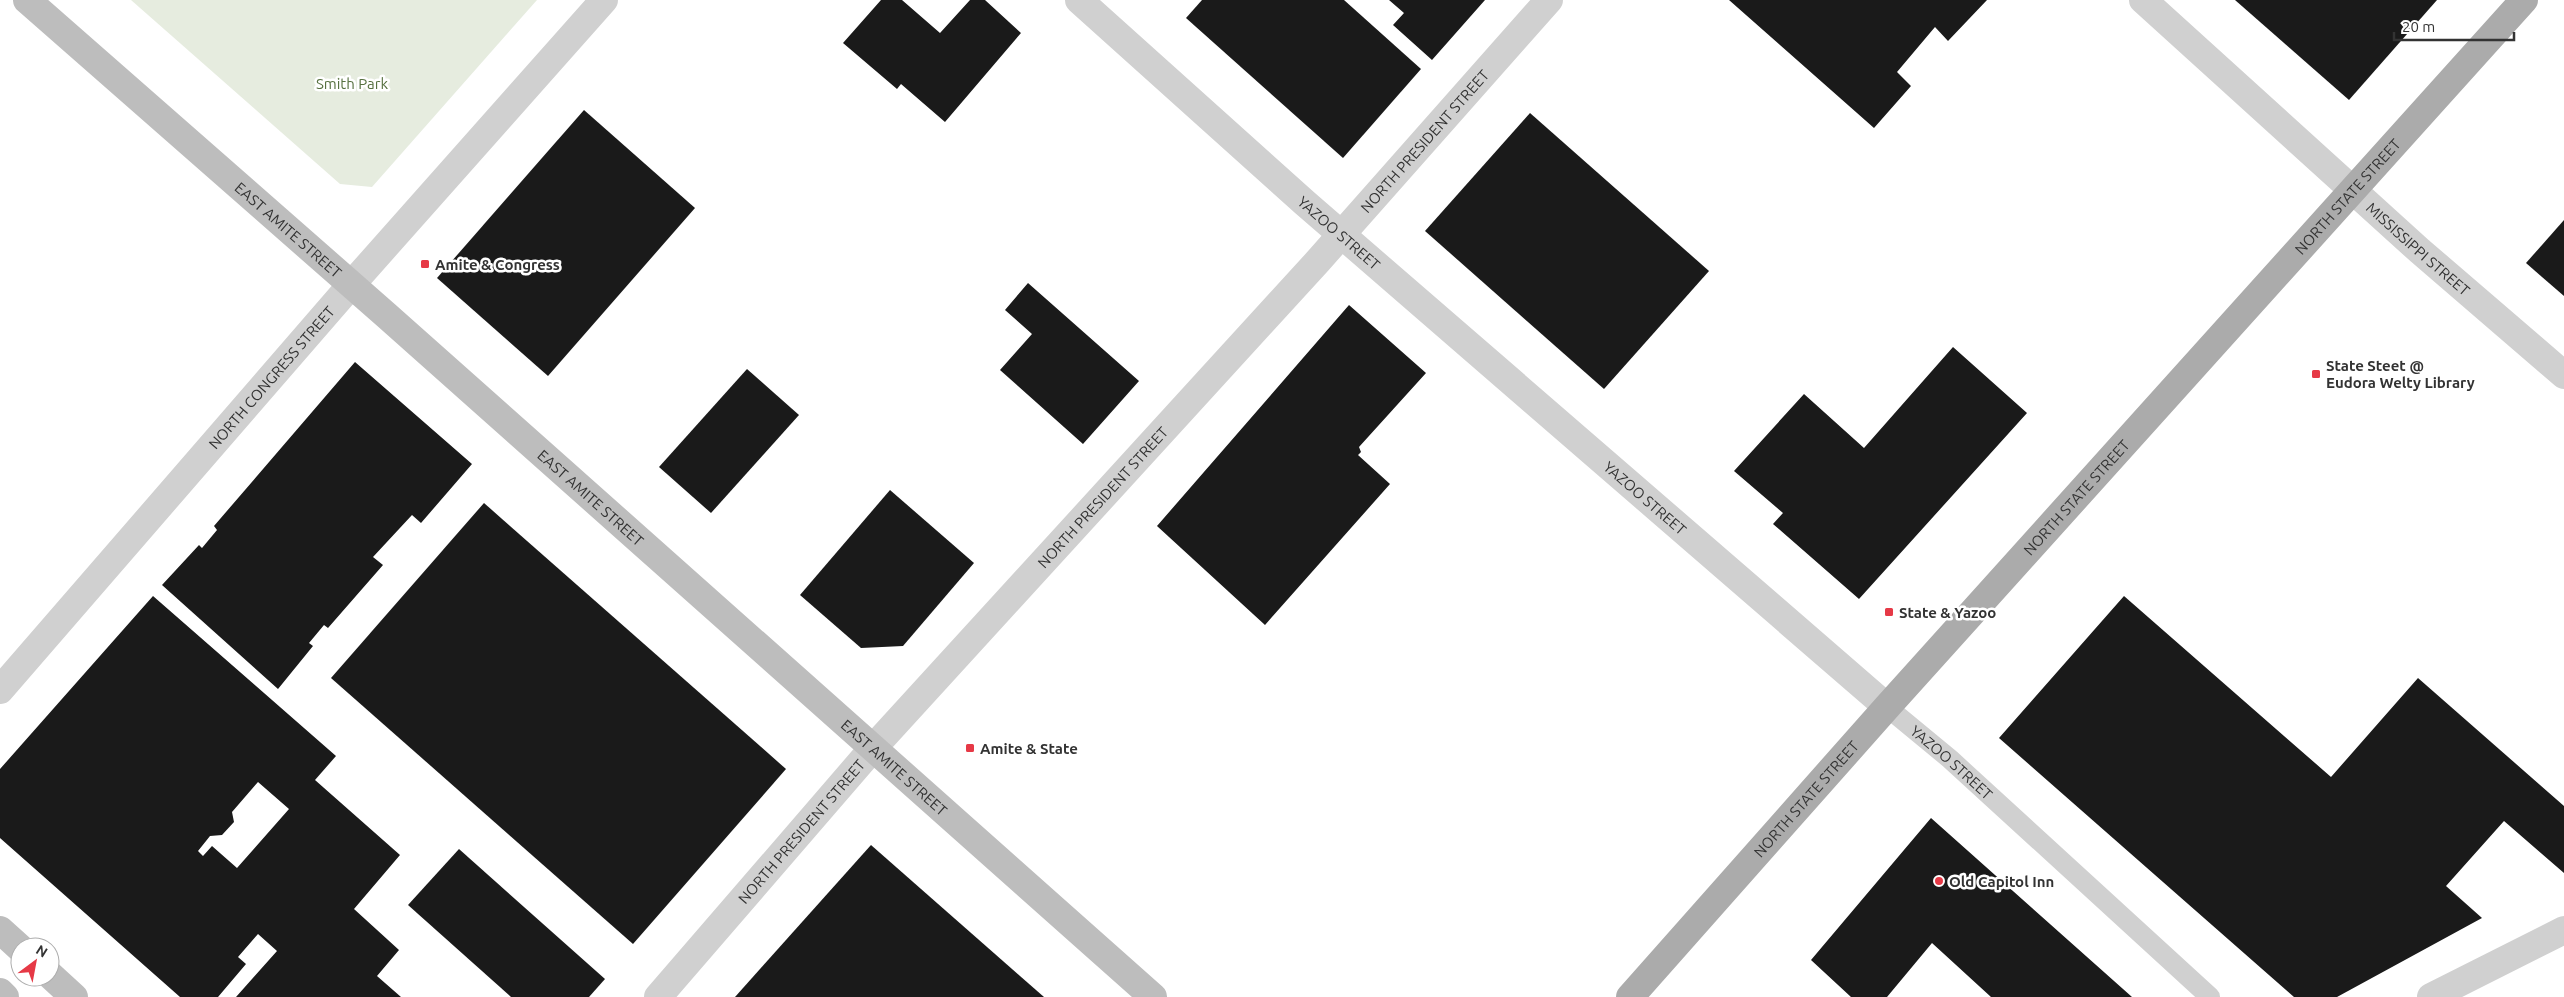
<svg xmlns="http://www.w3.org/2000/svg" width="2564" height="997" font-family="Ubuntu,sans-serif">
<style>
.green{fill:#e6ecdf}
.building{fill:#1a1a1a;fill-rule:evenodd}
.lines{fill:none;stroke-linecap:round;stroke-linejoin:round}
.lane{stroke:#d0d0d0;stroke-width:20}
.street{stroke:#d0d0d0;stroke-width:28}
.secondary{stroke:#bdbdbd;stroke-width:28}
.primary{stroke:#ababab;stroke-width:28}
.poi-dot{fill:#e63946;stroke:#fff;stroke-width:2}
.labels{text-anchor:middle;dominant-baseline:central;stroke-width:5;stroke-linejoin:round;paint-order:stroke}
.park-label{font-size:15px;fill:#56703f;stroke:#fff}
.street-label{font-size:15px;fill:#333;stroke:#fff}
.poi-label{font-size:15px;font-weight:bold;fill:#333;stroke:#fff;text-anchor:start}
</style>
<rect width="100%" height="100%" fill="#fff"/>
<path class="green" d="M131 0H537L372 187 340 184Z"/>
<g class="building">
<path d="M881 0H902L940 33 970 0H985L1021 33 945 122 901 84 897 89 843 43Z"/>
<path d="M1202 0H1344L1421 69 1343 158 1186 18Z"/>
<path d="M1389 0H1485L1432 60 1393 25 1404 13Z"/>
<path d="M1729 0H1987L1948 41 1935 27 1897 72 1911 86 1874 128Z"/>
<path d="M2235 0H2437L2349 100Z"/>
<path d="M584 110 695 208 548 376 437 278Z"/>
<path d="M1530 113 1709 271 1604 389 1425 231Z"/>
<path d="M2564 220V296L2526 263Z"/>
<path d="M1028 283 1139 381 1083 444 1000 370 1032 334 1005 310Z"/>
<path d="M1349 305 1426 373 1359 447 1361 452 1358 455 1390 484 1265 625 1157 526Z"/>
<path d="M1953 347 2027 413 1859 599 1773 524 1783 513 1734 471 1804 394 1864 448Z"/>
<path d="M355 362 472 464 421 523 412 515 373 557 383 565 328 628 324 625 309 643 313 646 278 689 162 585 199 545 202 548 217 530 214 526Z"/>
<path d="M747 369 799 415 711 513 659 467Z"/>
<path d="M890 490 974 563 903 646 861 648 800 595Z"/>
<path d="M484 503 786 769 633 944 331 678Z"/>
<path d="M153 596 336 756 315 780 400 855 354 909 399 950 377 976 401 997H236L277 951 258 934 238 957 246 964 218 997H180L0 838V769ZM258 782 289 809 237 868 212 846 203 856 198 851 210 836 222 835 234 822 232 812Z"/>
<path d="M2124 596 2331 777 2418 678 2564 806V873L2504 821 2446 886 2482 918 2337 997H2294L1999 738Z"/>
<path d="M1931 818 2132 997H1991L1932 943 1887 997H1851L1811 960Z"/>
<path d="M871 845 1044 997H735Z"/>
<path d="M459 849 605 979 589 997H511L408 905Z"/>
</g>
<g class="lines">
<path class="lane" id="s1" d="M1887 707 1950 759 2210 997"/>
<g class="street">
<path id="s2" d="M1079 0 1305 203 1887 707"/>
<path id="s3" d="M2143 0 2420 251 2564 375"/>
<path id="s4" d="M0 690 351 285 604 0"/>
<path id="s5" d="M658 997 873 748 1318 261 1549 0"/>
<path d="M2431 997 2564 930"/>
</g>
<g class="secondary">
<path id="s6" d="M27 0 386 315 1153 997"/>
<path d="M0 930 20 948"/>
<path d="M50 975 74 997"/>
<path d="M0 992 5 997"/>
</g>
<path class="primary" id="s7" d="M1630 997 1887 707 2524 0"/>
</g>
<g class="poi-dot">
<rect x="420" y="259" width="10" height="10" rx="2.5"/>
<rect x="2311" y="369" width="10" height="10" rx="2.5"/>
<rect x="1884" y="607" width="10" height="10" rx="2.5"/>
<rect x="965" y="743" width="10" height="10" rx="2.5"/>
<circle cx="1939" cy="881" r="5"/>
</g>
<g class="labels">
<g class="park-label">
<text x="352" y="83">Smith Park</text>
</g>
<g class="street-label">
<text stroke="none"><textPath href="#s5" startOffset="1149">NORTH PRESIDENT STREET</textPath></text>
<text stroke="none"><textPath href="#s7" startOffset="1075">NORTH STATE STREET</textPath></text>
<text stroke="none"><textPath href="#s6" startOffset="348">EAST AMITE STREET</textPath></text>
<text stroke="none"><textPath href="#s2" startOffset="349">YAZOO STREET</textPath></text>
<text stroke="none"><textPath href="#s3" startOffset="371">MISSISSIPPI STREET</textPath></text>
<text stroke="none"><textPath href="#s4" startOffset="414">NORTH CONGRESS STREET</textPath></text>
<text stroke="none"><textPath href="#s5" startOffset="669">NORTH PRESIDENT STREET</textPath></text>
<text stroke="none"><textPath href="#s2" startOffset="754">YAZOO STREET</textPath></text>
<text stroke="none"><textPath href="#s6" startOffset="752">EAST AMITE STREET</textPath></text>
<text stroke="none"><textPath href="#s7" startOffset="670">NORTH STATE STREET</textPath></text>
<text stroke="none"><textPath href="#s1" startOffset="85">YAZOO STREET</textPath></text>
<text stroke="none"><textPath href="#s6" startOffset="1158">EAST AMITE STREET</textPath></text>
<text stroke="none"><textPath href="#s7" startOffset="265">NORTH STATE STREET</textPath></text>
<text stroke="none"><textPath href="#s5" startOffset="219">NORTH PRESIDENT STREET</textPath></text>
</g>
<g class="poi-label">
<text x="435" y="264">Amite &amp; Congress</text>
<text x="2326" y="365">State Steet @<tspan x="2326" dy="17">Eudora Welty Library</tspan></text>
<text x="1899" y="612">State &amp; Yazoo</text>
<text x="980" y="748">Amite &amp; State</text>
<text x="1949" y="881">Old Capitol Inn</text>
</g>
</g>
<g transform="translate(35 962) rotate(32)"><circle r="24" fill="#ffffff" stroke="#adadad"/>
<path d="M0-4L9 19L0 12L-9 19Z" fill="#e63946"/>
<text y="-8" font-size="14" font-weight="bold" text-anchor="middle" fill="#333333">N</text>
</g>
<path d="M2394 32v8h120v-8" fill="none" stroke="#333333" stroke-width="2.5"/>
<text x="2402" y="32" font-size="15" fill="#333333" stroke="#ffffff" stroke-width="4" paint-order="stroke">20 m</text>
</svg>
